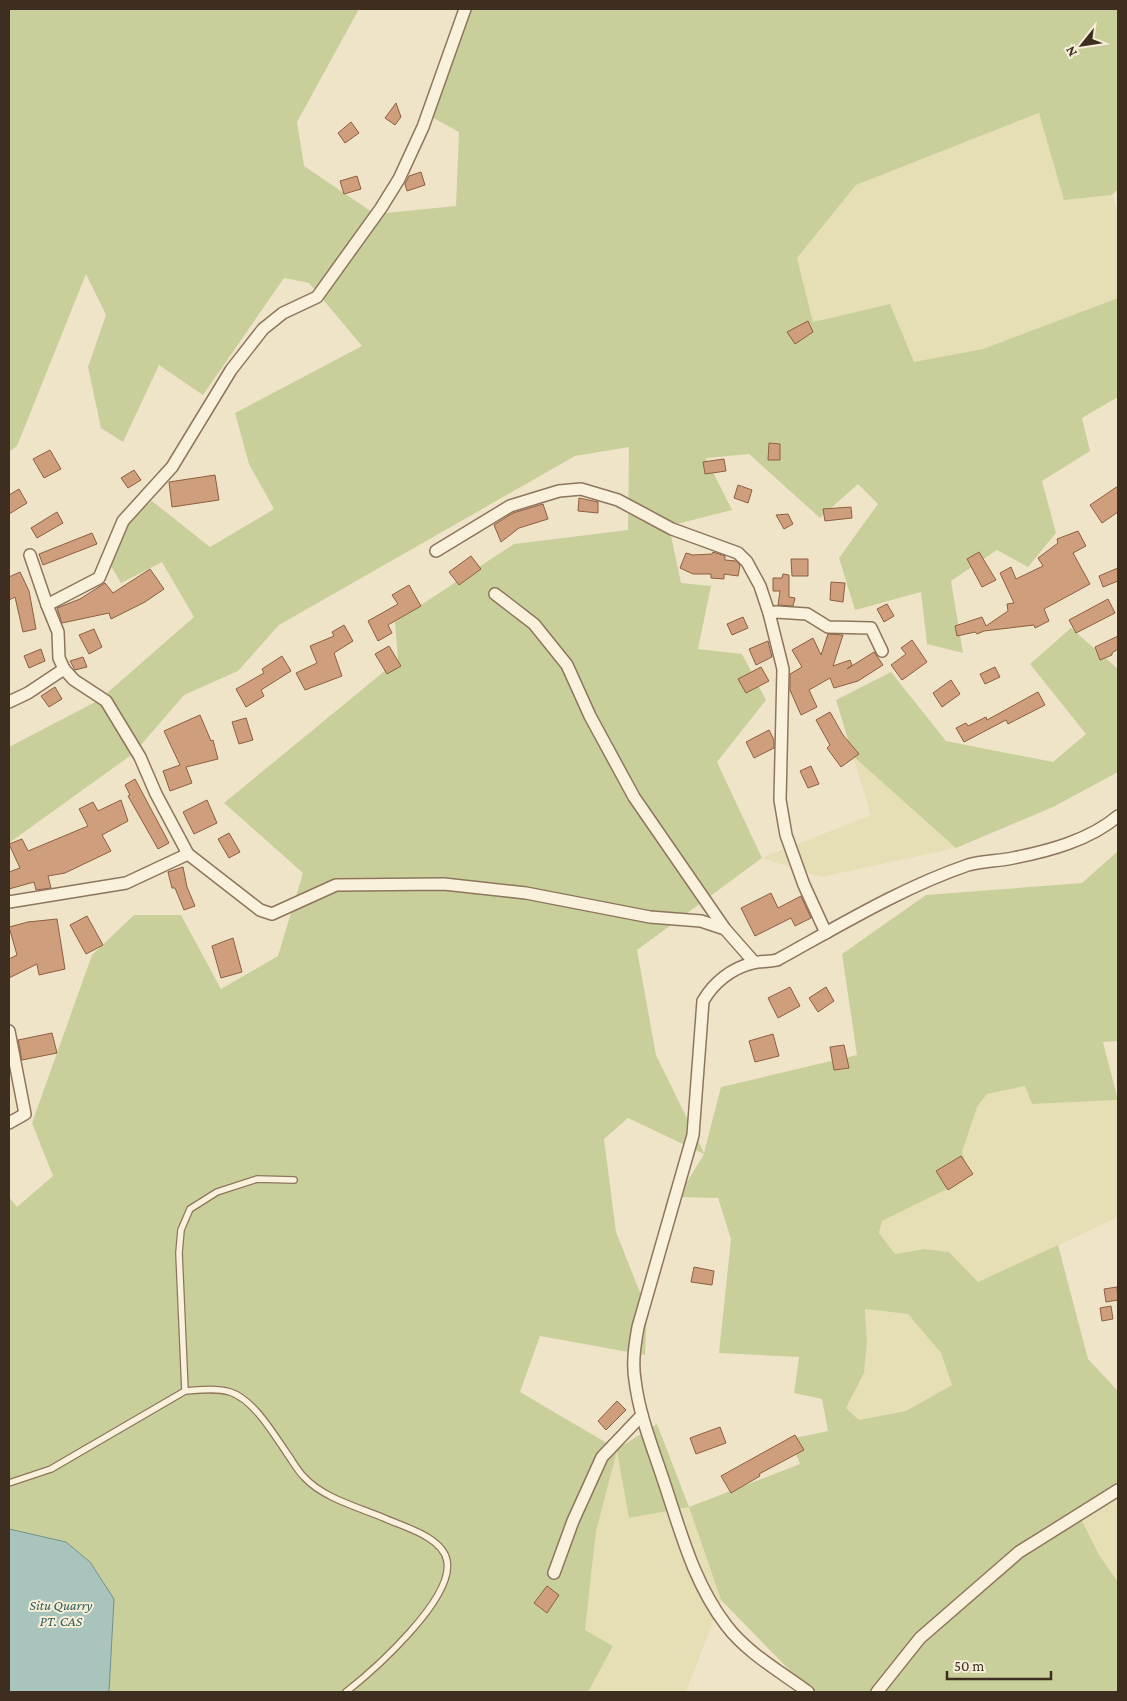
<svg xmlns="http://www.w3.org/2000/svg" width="1127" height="1701" font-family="'Crimson Pro',serif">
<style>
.farmland{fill:#e6deb5}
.green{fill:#c9cf9b;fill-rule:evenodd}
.water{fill:#a9c4bc;stroke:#6f938a}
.building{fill:#cf9f7d;stroke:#8d5f41}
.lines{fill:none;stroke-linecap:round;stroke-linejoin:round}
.lane-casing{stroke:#8d765c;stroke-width:8}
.street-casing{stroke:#8d765c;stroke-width:14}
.lane{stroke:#faf1dc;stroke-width:5.5}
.street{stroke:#faf1dc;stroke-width:11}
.labels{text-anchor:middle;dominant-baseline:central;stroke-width:4;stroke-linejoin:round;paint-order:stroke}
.water-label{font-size:14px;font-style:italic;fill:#2f5d5a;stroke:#f7eed8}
</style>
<rect width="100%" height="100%" fill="#f0e4c8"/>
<g class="farmland">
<path d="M1040 113 1064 200 1112 195 1118 213V298L983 349 914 363 890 304 813 322 797 258 856 185Z"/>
<path d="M853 756 956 848 821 877 762 858 871 815Z"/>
<path d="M1026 1086 1032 1104 1118 1100V1217L978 1283 949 1252 923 1249 894 1254 879 1233 882 1221 953 1186 962 1152 977 1107 987 1094Z"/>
<path d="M865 1309 908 1314 941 1353 952 1385 906 1411 859 1420 846 1408 864 1373 867 1342Z"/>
<path d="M617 1449 689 1507 721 1600 686 1692H588L613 1646 585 1630 596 1531Z"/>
<path d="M1118 1484V1582L1099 1555 1077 1511Z"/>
</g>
<g class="green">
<path d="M9 9H359L297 122 304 166 375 214 456 206 459 132 430 116 470 9H1118V189L1112 195 1064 200 1039 113 856 185 797 258 813 322 890 304 914 362 983 349 1118 298V397L1082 418 1090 451 1042 481 1056 533 1028 567 997 550 951 581 963 653 927 644 921 592 855 610 839 558 878 504 858 484 820 518 749 454 706 458 732 510 669 526 681 583 711 586 698 649 742 654 766 700 717 762 762 858 637 950 656 1055 704 1153 721 1087 857 1055 842 954 926 895 1082 883 1118 851V1041L1103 1042 1118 1100 1032 1104 1025 1086 987 1094 977 1107 962 1152 970 1173 953 1186 882 1221 879 1233 895 1254 924 1249 949 1252 978 1282 1058 1245 1088 1359 1118 1391V1484L1077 1511 1099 1555 1118 1582V1692H811L721 1600 689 1507 629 1518 617 1451 596 1531 585 1630 613 1646 588 1692H109L113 1599 90 1562 66 1542 9 1529V1197L17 1207 53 1176 32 1123 92 955 134 915H181L221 989 278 956 303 873 224 803 398 660 395 622 514 544 628 530 629 447 575 456 279 625 238 671 184 695 134 753 9 843V747L99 700 194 617 162 562 121 583 108 561 122 523 152 501 210 547 274 509 249 464 235 413 362 346 309 283 284 278 203 395 159 365 123 442 101 428 88 367 106 315 86 274 17 446 9 452ZM628 1118 704 1154 678 1197 718 1198 731 1239 719 1353 799 1357 794 1393 822 1399 828 1431 790 1439 800 1464 689 1507 657 1424 617 1449 520 1392 540 1336 645 1355 647 1310 616 1232 604 1139ZM865 1309 908 1314 941 1353 952 1385 906 1411 859 1420 846 1408 864 1373 867 1342Z"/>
<path d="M1071 628 1118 669V772L1053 807 956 848 853 756 836 700 891 672 946 741 1053 762 1086 734 1030 664Z"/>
</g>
<path class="water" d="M9 1529 66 1542 90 1562 114 1599 109 1692H9Z"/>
<g class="building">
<path d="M396 103 401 117 395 125 385 118Z"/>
<path d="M351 122 359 133 345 143 338 133Z"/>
<path d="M421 172 425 185 407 191 405 184 409 176Z"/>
<path d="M357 176 361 189 344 194 340 181Z"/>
<path d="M808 321 813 332 795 344 787 332Z"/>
<path d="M769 443 780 444V460H768Z"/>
<path d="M50 450 61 469 44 478 33 459Z"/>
<path d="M724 459 726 471 705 474 703 462Z"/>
<path d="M134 470 141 480 128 488 121 478Z"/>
<path d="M215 475 219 500 172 507 169 482Z"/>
<path d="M738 485 752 490 748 503 734 498Z"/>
<path d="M1118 486V512L1102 523 1090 505Z"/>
<path d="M19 489 27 503 9 514V495Z"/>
<path d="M579 498 598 502V513L578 511Z"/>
<path d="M543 504 548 519 519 528 501 542 494 525 513 513Z"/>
<path d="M851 507 852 518 825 521 823 509Z"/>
<path d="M57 512 63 523 37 538 31 528Z"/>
<path d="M788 514 793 524 784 529 776 515Z"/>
<path d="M1078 531 1086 546 1073 553 1090 584 1044 609 1049 621 1035 628 1034 625 984 631 977 634 975 632 957 636 955 626 982 617 986 626 1008 611 1007 604 1014 603 1000 573 1011 567 1016 579 1043 566 1038 558 1058 543 1057 539Z"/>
<path d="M92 533 97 544 43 565 39 554Z"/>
<path d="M713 552 725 556V560L736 561 740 565 738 576 724 574V579L711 578V574H693L680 568 686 553 693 555 712 554Z"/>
<path d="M979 552 996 580 982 587 967 559Z"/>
<path d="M471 556 481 569 459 585 449 572Z"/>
<path d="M791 559H808V576H792Z"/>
<path d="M1118 568V581L1103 587 1099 576Z"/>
<path d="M150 569 164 589 145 602 111 619 109 613 62 623 57 608 80 599 105 583 113 593Z"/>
<path d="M20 572 29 591 36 629 23 632 15 597 9 600V577Z"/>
<path d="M783 574 789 575V597L795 598 793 606 778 605 780 591H773V578H782Z"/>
<path d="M831 582 845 583 843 602 830 600Z"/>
<path d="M409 585 421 606 388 625 392 633 378 641 368 621 398 604 392 595Z"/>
<path d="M1108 599 1115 613 1076 633 1069 620Z"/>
<path d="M887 604 894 616 884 622 877 609Z"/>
<path d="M743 617 748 628 732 635 727 624Z"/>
<path d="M344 625 353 641 334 653 342 676 305 690 296 673 317 663 310 646 334 636 332 632Z"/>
<path d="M94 629 102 647 89 654 79 635Z"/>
<path d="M828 634 843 635 833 666 850 660 852 665 847 669 874 652 883 665 858 681 834 688 830 678 809 690 817 707 801 715 790 690V674L802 667 792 650 813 638 821 655Z"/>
<path d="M1118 636V649L1112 653V655L1100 660 1095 647Z"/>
<path d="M912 640 927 662 902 680 891 665 906 654 901 648Z"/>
<path d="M768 641 772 657 756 665 749 649Z"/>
<path d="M389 646 401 666 387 674 375 654Z"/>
<path d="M41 649 45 661 29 668 24 656Z"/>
<path d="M282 656 291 671 261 690 264 696 246 707 236 689 264 673 262 669Z"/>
<path d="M83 657 87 667 75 670 70 661Z"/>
<path d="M761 667 769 681 746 693 738 679Z"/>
<path d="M995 667 1000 677 985 684 980 674Z"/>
<path d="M951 680 960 694 942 707 933 693Z"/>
<path d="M55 687 62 699 49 707 41 696Z"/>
<path d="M1038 692 1045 705 1008 724 1006 720 964 742 956 728 966 723 968 726 986 717 987 720Z"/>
<path d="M830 712 843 735 859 754 841 767 827 748 830 745 816 720Z"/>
<path d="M200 715 211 741 213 740 218 759 186 767 192 783 170 791 163 771 180 765 164 731Z"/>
<path d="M246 718 253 740 239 744 232 722Z"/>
<path d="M769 730 774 740V748L754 758 746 742Z"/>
<path d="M811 766 819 784 808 788 800 771Z"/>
<path d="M135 779 169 843 158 849 128 796 130 795 125 785Z"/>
<path d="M121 800 128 821 102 835 111 851 65 873 48 876 51 888 36 890 34 882 9 889V872L20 868 9 844 22 839 28 851 88 826 79 809 93 802 98 811Z"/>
<path d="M207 800 217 823 194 834 183 812Z"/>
<path d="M229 833 240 852 229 858 218 839Z"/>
<path d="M183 867 187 887 195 906 184 910 175 888H172L168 872Z"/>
<path d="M771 893 778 908 801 896 811 918 795 926 791 918 755 936 741 908Z"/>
<path d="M87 916 103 945 86 954 70 925Z"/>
<path d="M57 919 65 969 39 975 37 964 9 978V959L17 955 9 927 28 922Z"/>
<path d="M233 938 242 972 221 978 212 946Z"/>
<path d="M790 987 800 1006 778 1018 768 998Z"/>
<path d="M826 987 834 1001 818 1012 809 998Z"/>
<path d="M52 1033 57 1053 22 1060 18 1040Z"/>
<path d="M773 1034 779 1056 755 1062 749 1041Z"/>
<path d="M844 1045 849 1068 834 1070 830 1047Z"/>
<path d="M961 1156 973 1174 948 1190 936 1171Z"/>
<path d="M694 1267 714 1271 712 1285 691 1282Z"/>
<path d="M1117 1287 1118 1300 1106 1302 1104 1289Z"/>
<path d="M1111 1306 1113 1319 1102 1321 1100 1308Z"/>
<path d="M617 1401 626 1410 606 1430 598 1421Z"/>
<path d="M720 1427 726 1443 696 1454 690 1438Z"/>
<path d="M795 1435 804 1450 759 1474 760 1476 731 1493 721 1476Z"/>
<path d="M547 1586 559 1595 547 1613 534 1603Z"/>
</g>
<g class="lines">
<defs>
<g id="lane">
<path d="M185 1391 179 1253 181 1230 190 1209 217 1192 257 1179 294 1180"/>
<path d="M9 1483 51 1469 185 1391C200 1390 216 1388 230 1392 253 1399 273 1433 286 1452 292 1460 297 1470 304 1477 323 1498 358 1507 384 1518 404 1527 443 1537 447 1561 454 1599 374 1670 346 1692"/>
</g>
<g id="street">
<path d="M465 9 423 127 399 179 381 208 317 297 283 313 263 329 231 370 172 467 123 521 99 578 47 605 58 632 59 658 64 669 74 680 106 701 140 757 156 794 188 854 260 910 272 914 336 885 444 884 526 893 650 917 701 921 725 929 754 962"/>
<path d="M436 551 510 506 559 491 581 489 618 500 672 529 738 553 747 562 760 586 769 613 783 669 780 800 786 835 804 885 826 933"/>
<path d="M30 555 47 605"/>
<path d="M495 594 534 624 567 665 590 716 634 797 725 929"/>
<path d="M769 613 776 612 807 614 828 627 871 628 882 651"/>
<path d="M9 702 28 693 64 669"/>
<path d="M9 902 126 883 188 854"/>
<path d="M9 1031 25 1114 9 1123"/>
<path d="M554 1573 573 1521 602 1457 642 1415"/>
<path d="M808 1692C781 1672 747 1653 726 1625 693 1582 680 1529 663 1479 652 1446 639 1414 635 1380 632 1362 635 1344 638 1327L693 1135 703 1001C714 982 732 968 753 963 761 961 768 962 777 960 839 926 901 888 968 865 982 861 999 861 1013 858 1049 851 1090 840 1118 816"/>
<path d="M877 1692 920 1638 1019 1552 1118 1490"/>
</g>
</defs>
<use href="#lane" class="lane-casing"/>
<use href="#street" class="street-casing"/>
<use href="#lane" class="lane"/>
<use href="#street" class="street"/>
</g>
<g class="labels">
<g class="water-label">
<text x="61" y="1605">Situ Quarry<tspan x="61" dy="16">PT. CAS</tspan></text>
</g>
</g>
<rect width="1127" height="1701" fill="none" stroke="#3d2e20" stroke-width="20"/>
<g transform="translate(1082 45) rotate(240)" stroke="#f7eed8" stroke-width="4" paint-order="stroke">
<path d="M0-4L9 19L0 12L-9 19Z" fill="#3d2e20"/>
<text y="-8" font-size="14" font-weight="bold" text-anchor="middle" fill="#3d2e20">N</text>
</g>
<path d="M947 1671v8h104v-8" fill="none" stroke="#3d2e20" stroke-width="2.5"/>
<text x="954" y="1671" font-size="15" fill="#3d2e20" stroke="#f7eed8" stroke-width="4" paint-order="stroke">50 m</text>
</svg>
